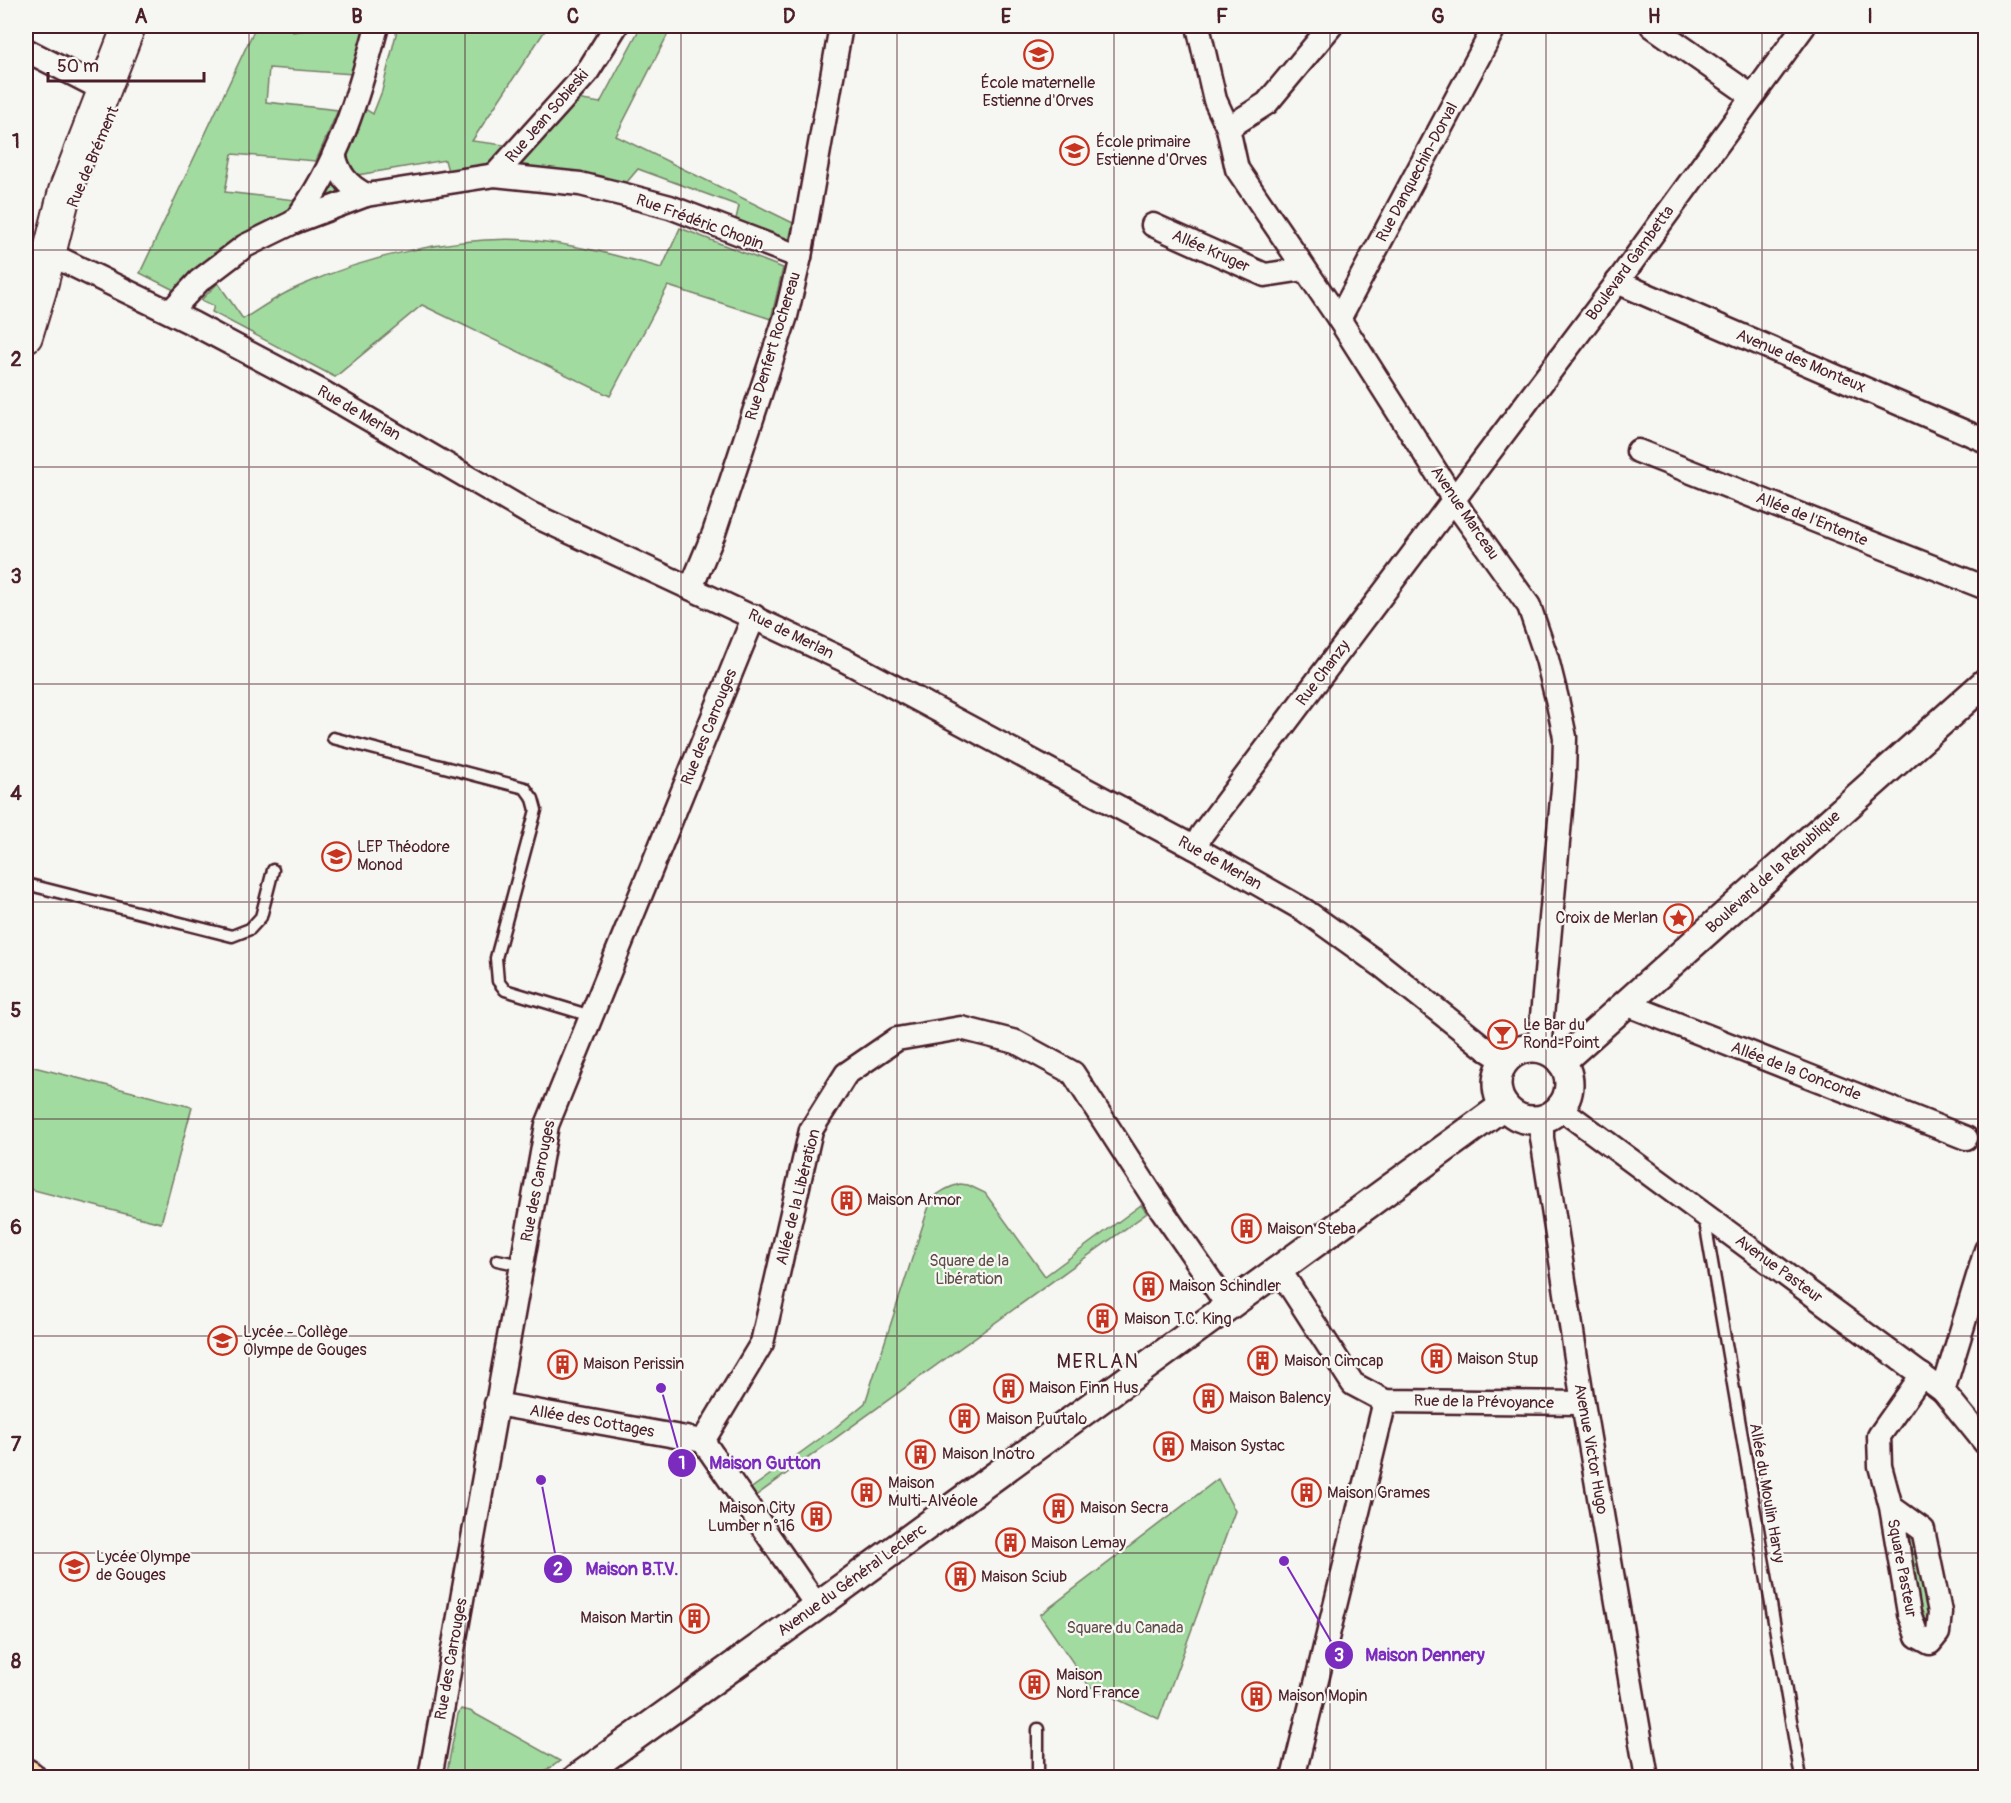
<svg xmlns="http://www.w3.org/2000/svg" width="2011" height="1803" font-family="Pangolin,sans-serif">
<style>
.green{fill:#a2dba0;stroke:#767d66;stroke-width:1.5}
.lines{fill:none;stroke-linecap:round;stroke-linejoin:round}
.service-casing{stroke:#4a1f2b;stroke-width:15}
.minor-casing{stroke:#4a1f2b;stroke-width:27}
.tertiary-casing{stroke:#4a1f2b;stroke-width:32}
.secondary-casing{stroke:#4a1f2b;stroke-width:36}
.primary-casing{stroke:#4a1f2b;stroke-width:38}
.service{stroke:#f6f6f2;stroke-width:10}
.minor{stroke:#f6f6f2;stroke-width:22}
.tertiary{stroke:#f6f6f2;stroke-width:27}
.secondary{stroke:#f6f6f2;stroke-width:32}
.primary{stroke:#fddcac;stroke-width:33}
.grid{fill:none;stroke:#4a1f2b;stroke-width:1.5;stroke-opacity:0.55}
.labels{text-anchor:middle;dominant-baseline:central;stroke-width:4.5;stroke-linejoin:round;paint-order:stroke}
.poi-label{font-size:16px;fill:#4a1f2b;stroke:#f6f6f2;text-anchor:start}
.street-label{font-size:16px;fill:#4a1f2b;stroke:#f6f6f2}
.park-label{font-size:16px;fill:#604e48;stroke:#f6f6f2}
.quarter-label{font-size:20px;letter-spacing:1.5px;fill:#4a1f2b;stroke:#f6f6f2}
.leader{fill:none;stroke:#7b2cbf;stroke-width:2}
.callout-dot{fill:#7b2cbf;stroke:#f6f6f2;stroke-width:2}
.mark-label{font-size:18px;text-anchor:middle;font-weight:bold;fill:#fff}
.callout-label{font-size:18px;text-anchor:middle;font-weight:bold;fill:#7b2cbf;stroke:#f6f6f2;stroke-width:4.5;stroke-linejoin:round;paint-order:stroke}
.neatline{fill:none;stroke:#4a1f2b;stroke-width:2}
.grid-label{font-size:20px;text-anchor:middle;font-weight:bold;fill:#4a1f2b}
</style>
<rect width="100%" height="100%" fill="#f6f6f2"/>
<filter id="ink" filterUnits="userSpaceOnUse"><feTurbulence type="fractalNoise" baseFrequency=".0167" numOctaves="2"/><feDisplacementMap in="SourceGraphic" scale="12" xChannelSelector="R" yChannelSelector="G"/><feConvolveMatrix kernelMatrix="1 2 1 2 8 2 1 2 1" color-interpolation-filters="sRGB"/></filter>
<g filter="url(#ink)">
<g class="green">
<path d="M256 26H292L293 32 335 26H366L353 74 269 68 266 102 338 110 316 161 232 154 225 192 296 200 287 213 211 258 176 291 140 273Z"/>
<path d="M398 26H548L472 141 512 146 559 96 600 103 641 26H672L616 136 793 223 787 249 734 227 739 206 638 169 627 182 584 175H449L445 160 340 178 336 198 310 209 360 106 373 114 382 91Z"/>
<path d="M680 228 783 268 771 319 668 286 610 396 422 305 335 377 212 312 214 306 201 300 218 283 243 319C261 308 279 295 298 287 364 257 457 235 529 240 575 244 618 256 662 268Z"/>
<path d="M26 1065 192 1107 161 1223 26 1188Z"/>
<path d="M960 1184 968 1185 985 1193 1045 1276 1141 1205 1147 1213 754 1497 749 1490 836 1427 865 1403 931 1200C940 1191 948 1187 960 1184Z"/>
<path d="M1218 1479 1235 1511 1159 1719 1089 1686 1040 1615Z"/>
<path d="M1913 1537 1934 1610 1929 1620H1922L1907 1540Z"/>
<path d="M461 1709 470 1711 560 1761 537 1777H446L458 1714Z"/>
</g>
<g class="lines">
<defs>
<g id="service">
<path d="M333 738 525 788 533 799 536 810 496 958 498 981 505 990 591 1016"/>
<path d="M26 884 232 936 250 929 261 917 273 870"/>
<path d="M1704 1216 1801 1778"/>
<path d="M497 1260 521 1265"/>
<path d="M1038 1778V1729"/>
</g>
<g id="minor">
<path d="M1198 26 1215 100 1228 128 1237 169 1339 319 1463 514 1529 606 1547 659 1557 699 1565 737 1564 777 1539 1049"/>
<path d="M1652 26 1752 96"/>
<path d="M26 50 104 90"/>
<path d="M1228 128 1267 103 1331 26"/>
<path d="M334 154C339 175 347 185 366 195"/>
<path d="M495 175 586 74 616 26"/>
<path d="M294 222C338 166 359 94 377 26"/>
<path d="M1153 225 1265 275 1304 269"/>
<path d="M50 254 194 324 319 390 529 513 844 660 1195 848 1304 910 1382 966 1486 1049 1505 1061"/>
<path d="M1617 282 1986 441"/>
<path d="M170 312 199 281 245 246 294 222 366 195 495 175 580 184 625 195 670 207 800 257"/>
<path d="M1339 319 1495 26"/>
<path d="M1638 451 1986 588"/>
<path d="M691 588 714 533 786 316 800 257 841 26"/>
<path d="M1195 848 1202 834 1613 288 1804 26"/>
<path d="M1626 1004 1966 1138"/>
<path d="M1560 1108 1943 1391 1986 1444"/>
<path d="M1542 1119V1138L1583 1403 1647 1778"/>
<path d="M1279 1269 1353 1384 1385 1401 1583 1403"/>
<path d="M1943 1391 1986 1250"/>
<path d="M496 1404 703 1441 817 1606"/>
<path d="M703 1441 762 1343 811 1130 846 1074 897 1039 961 1028 1016 1042 1073 1073 1155 1200 1228 1306"/>
<path d="M1891 1507 1923 1530 1940 1612 1938 1633 1930 1643 1917 1636 1909 1613 1891 1507 1880 1466 1879 1436 1922 1375"/>
<path d="M430 1778 547 1125 754 616"/>
<path d="M1293 1778 1385 1401"/>
</g>
<g id="tertiary">
<circle cx="1533" cy="1084" r="36"/>
<path d="M1561 1062 1986 682"/>
<path d="M577 1778 817 1606 1503 1106"/>
</g>
<path id="secondary" d="M26 336 40 290 65 191 129 26"/>
<path id="primary" d="M26 1776 29 1778"/>
</defs>
<use href="#service" class="service-casing"/>
<use href="#minor" class="minor-casing"/>
<use href="#tertiary" class="tertiary-casing"/>
<use href="#secondary" class="secondary-casing"/>
<use href="#primary" class="primary-casing"/>
<use href="#service" class="service"/>
<use href="#minor" class="minor"/>
<use href="#tertiary" class="tertiary"/>
<use href="#secondary" class="secondary"/>
<use href="#primary" class="primary"/>
</g>
</g>
<path class="grid" d="M249 26V1778M465 26V1778M681 26V1778M897 26V1778M1114 26V1778M1330 26V1778M1546 26V1778M1762 26V1778M26 250H1986M26 467H1986M26 684H1986M26 902H1986M26 1119H1986M26 1336H1986M26 1553H1986"/>
<defs>
<symbol id="school-ring" viewBox="-11 -11 22 22"><circle r="9.5" fill="#f6f6f2" stroke="#c8321e" stroke-width="1.5"/><path d="M0-5L7-2L0 1L-7-2ZM-4 1L0 2.5L4 1V4Q0 6-4 4Z" fill="#c8321e"/></symbol>
<symbol id="sight-ring" viewBox="-11 -11 22 22"><circle r="9.5" fill="#f6f6f2" stroke="#c8321e" stroke-width="1.5"/><path d="M0-6L1.8-2.2L6-1.7L2.9 1.2L3.7 5.4L0 3.3L-3.7 5.4L-2.9 1.2L-6-1.7L-1.8-2.2Z" fill="#c8321e"/></symbol>
<symbol id="bar-ring" viewBox="-11 -11 22 22"><circle r="9.5" fill="#f6f6f2" stroke="#c8321e" stroke-width="1.5"/><path d="M-6-5H6L.8 .8V4.5H3.5V6h-7V4.5H-.8V.8Z" fill="#c8321e"/></symbol>
<symbol id="building-ring" viewBox="-11 -11 22 22"><circle r="9.5" fill="#f6f6f2" stroke="#c8321e" stroke-width="1.5"/><path d="M-4-6H4V6H1V3H-1V6H-4ZM-2.5-4.3h1.7v1.8h-1.7ZM.8-4.3h1.7v1.8H.8ZM-2.5-1h1.7V.8h-1.7ZM.8-1h1.7V.8H.8Z" fill="#c8321e"/></symbol>
</defs>
<g fill-rule="evenodd">
<use href="#school-ring" x="1022" y="38" width="33" height="33"/>
<use href="#school-ring" x="1058" y="134" width="33" height="33"/>
<use href="#school-ring" x="320" y="840" width="33" height="33"/>
<use href="#sight-ring" x="1662" y="902" width="33" height="33"/>
<use href="#bar-ring" x="1486" y="1018" width="33" height="33"/>
<use href="#building-ring" x="830" y="1184" width="33" height="33"/>
<use href="#building-ring" x="1230" y="1212" width="33" height="33"/>
<use href="#building-ring" x="1132" y="1270" width="33" height="33"/>
<use href="#building-ring" x="1086" y="1302" width="33" height="33"/>
<use href="#school-ring" x="206" y="1324" width="33" height="33"/>
<use href="#building-ring" x="1420" y="1342" width="33" height="33"/>
<use href="#building-ring" x="1246" y="1344" width="33" height="33"/>
<use href="#building-ring" x="546" y="1348" width="33" height="33"/>
<use href="#building-ring" x="992" y="1372" width="33" height="33"/>
<use href="#building-ring" x="1192" y="1382" width="33" height="33"/>
<use href="#building-ring" x="948" y="1402" width="33" height="33"/>
<use href="#building-ring" x="1152" y="1430" width="33" height="33"/>
<use href="#building-ring" x="904" y="1438" width="33" height="33"/>
<use href="#building-ring" x="850" y="1476" width="33" height="33"/>
<use href="#building-ring" x="1290" y="1476" width="33" height="33"/>
<use href="#building-ring" x="1042" y="1492" width="33" height="33"/>
<use href="#building-ring" x="800" y="1500" width="33" height="33"/>
<use href="#building-ring" x="994" y="1526" width="33" height="33"/>
<use href="#school-ring" x="58" y="1550" width="33" height="33"/>
<use href="#building-ring" x="944" y="1560" width="33" height="33"/>
<use href="#building-ring" x="678" y="1602" width="33" height="33"/>
<use href="#building-ring" x="1018" y="1668" width="33" height="33"/>
<use href="#building-ring" x="1240" y="1680" width="33" height="33"/>
</g>
<g class="labels">
<g class="poi-label">
<text x="1038" y="83" text-anchor="middle">École maternelle<tspan x="1038" dy="18">Estienne d'Orves</tspan></text>
<text x="1096" y="142">École primaire<tspan x="1096" dy="18">Estienne d'Orves</tspan></text>
<text x="357" y="847">LEP Théodore<tspan x="357" dy="18">Monod</tspan></text>
<text x="1658" y="918" text-anchor="end">Croix de Merlan</text>
<text x="1523" y="1025">Le Bar du<tspan x="1523" dy="18">Rond-Point</tspan></text>
<text x="867" y="1200">Maison Armor</text>
<text x="1267" y="1229">Maison Steba</text>
<text x="1169" y="1286">Maison Schindler</text>
<text x="1124" y="1319">Maison T.C. King</text>
<text x="243" y="1332">Lycée - Collège<tspan x="243" dy="18">Olympe de Gouges</tspan></text>
<text x="1457" y="1359">Maison Stup</text>
<text x="1284" y="1361">Maison Cimcap</text>
<text x="583" y="1364">Maison Perissin</text>
<text x="1029" y="1388">Maison Finn Hus</text>
<text x="1229" y="1398">Maison Balency</text>
<text x="986" y="1419">Maison Puutalo</text>
<text x="1190" y="1446">Maison Systac</text>
<text x="942" y="1454">Maison Inotro</text>
<text x="888" y="1483">Maison<tspan x="888" dy="18">Multi-Alvéole</tspan></text>
<text x="1327" y="1493">Maison Grames</text>
<text x="795" y="1508" text-anchor="end">Maison City<tspan x="795" dy="18">Lumber n°16</tspan></text>
<text x="1080" y="1508">Maison Secra</text>
<text x="1031" y="1543">Maison Lemay</text>
<text x="96" y="1557">Lycée Olympe<tspan x="96" dy="18">de Gouges</tspan></text>
<text x="981" y="1577">Maison Sciub</text>
<text x="673" y="1618" text-anchor="end">Maison Martin</text>
<text x="1056" y="1675">Maison<tspan x="1056" dy="18">Nord France</tspan></text>
<text x="1278" y="1696">Maison Mopin</text>
</g>
<g class="street-label">
<text transform="translate(547 116) rotate(-49)">Rue Jean Sobieski</text>
<text transform="translate(93 157) rotate(-67)">Rue de Brément</text>
<text transform="translate(1417 172) rotate(-62)">Rue Danquechin-Dorval</text>
<text transform="translate(700 222) rotate(20)">Rue Frédéric Chopin</text>
<text transform="translate(1211 251) rotate(24)">Allée Kruger</text>
<text transform="translate(1630 263) rotate(-54)">Boulevard Gambetta</text>
<text transform="translate(773 346) rotate(-73)">Rue Denfert Rochereau</text>
<text transform="translate(1801 361) rotate(23)">Avenue des Monteux</text>
<text transform="translate(359 413) rotate(30)">Rue de Merlan</text>
<text transform="translate(1465 513) rotate(56)">Avenue Marceau</text>
<text transform="translate(1812 519) rotate(22)">Allée de l'Entente</text>
<text transform="translate(791 634) rotate(26)">Rue de Merlan</text>
<text transform="translate(1323 673) rotate(-53)">Rue Chanzy</text>
<text transform="translate(709 727) rotate(-68)">Rue des Carrouges</text>
<text transform="translate(1220 863) rotate(29)">Rue de Merlan</text>
<text transform="translate(1773 872) rotate(-42)">Boulevard de la République</text>
<text transform="translate(1796 1071) rotate(21)">Allée de la Concorde</text>
<text transform="translate(538 1181) rotate(-79)">Rue des Carrouges</text>
<text transform="translate(798 1197) rotate(-76)">Allée de la Libération</text>
<text transform="translate(1779 1269) rotate(36)">Avenue Pasteur</text>
<text transform="translate(1484 1402) rotate(1)">Rue de la Prévoyance</text>
<text transform="translate(592 1421) rotate(10)">Allée des Cottages</text>
<text transform="translate(1591 1449) rotate(80)">Avenue Victor Hugo</text>
<text transform="translate(1767 1493) rotate(80)">Allée du Moulin Harvy</text>
<text transform="translate(1902 1568) rotate(79)">Square Pasteur</text>
<text transform="translate(852 1580) rotate(-36)">Avenue du Général Leclerc</text>
<text transform="translate(451 1659) rotate(-80)">Rue des Carrouges</text>
</g>
<g class="park-label">
<text x="969" y="1261">Square de la<tspan x="969" dy="18">Libération</tspan></text>
<text x="1125" y="1628">Square du Canada</text>
</g>
<g class="quarter-label">
<text x="1098" y="1361">MERLAN</text>
</g>
</g>
<path class="leader" d="M661 1388L682 1463M541 1480L558 1569M1284 1561L1339 1655"/>
<g class="callout-dot">
<circle cx="661" cy="1388" r="6"/>
<circle cx="541" cy="1480" r="6"/>
<circle cx="1284" cy="1561" r="6"/>
<circle cx="682" cy="1463" r="15"/>
<circle cx="558" cy="1569" r="15"/>
<circle cx="1339" cy="1655" r="15"/>
</g>
<g class="mark-label">
<text x="682" y="1469">1</text>
<text x="558" y="1575">2</text>
<text x="1339" y="1661">3</text>
</g>
<g class="callout-label">
<text x="765" y="1469">Maison Gutton</text>
<text x="632" y="1575">Maison B.T.V.</text>
<text x="1425" y="1661">Maison Dennery</text>
</g>
<rect width="2011" height="1803" fill="none" stroke="#f6f6f2" stroke-width="66"/>
<path d="M48 72v9h156v-9" fill="none" stroke="#4a1f2b" stroke-width="3"/>
<text x="57" y="72" font-size="18" fill="#4a1f2b" stroke="#f6f6f2" stroke-width="4.5" paint-order="stroke">50 m</text>
<rect x="33" y="33" width="1945" height="1737" class="neatline"/>
<g class="grid-label">
<text x="141" y="23">A</text>
<text x="357" y="23">B</text>
<text x="573" y="23">C</text>
<text x="789" y="23">D</text>
<text x="1006" y="23">E</text>
<text x="1222" y="23">F</text>
<text x="1438" y="23">G</text>
<text x="1654" y="23">H</text>
<text x="1870" y="23">I</text>
<text x="16" y="148">1</text>
<text x="16" y="366">2</text>
<text x="16" y="583">3</text>
<text x="16" y="800">4</text>
<text x="16" y="1017">5</text>
<text x="16" y="1234">6</text>
<text x="16" y="1451">7</text>
<text x="16" y="1668">8</text>
</g>
</svg>
